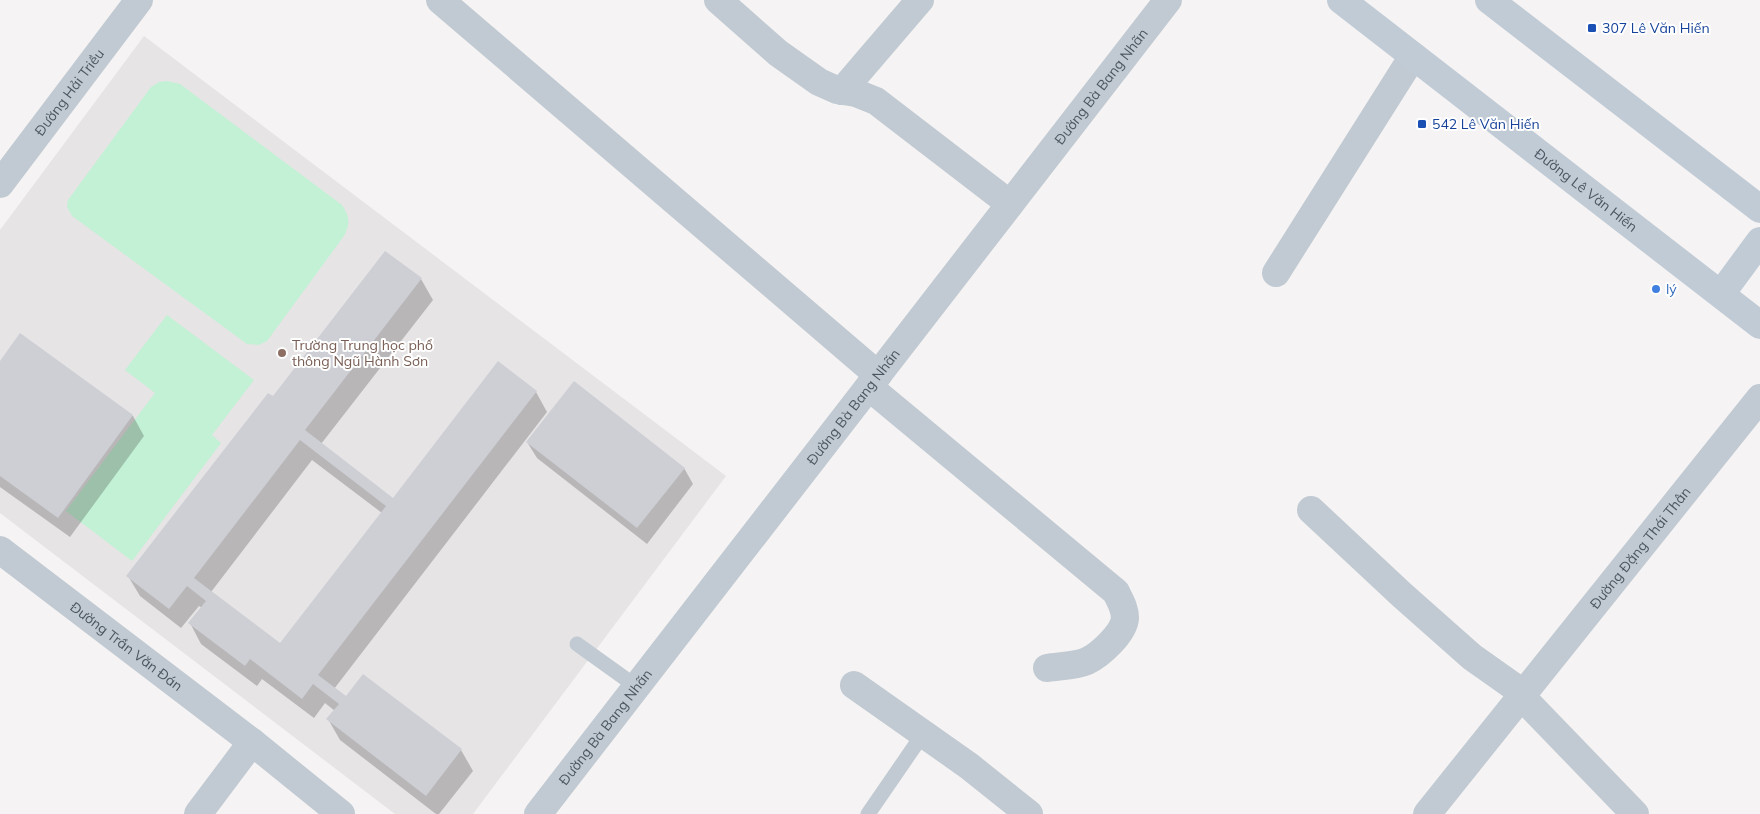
<svg xmlns="http://www.w3.org/2000/svg" width="1760" height="814" font-family="Mulish,sans-serif">
<style>
.education{fill:#e6e4e5}
.green{fill:#c3f1d5}
.shadow{fill:#0003;fill-rule:evenodd}
.building{fill:#cdcfd5;fill-rule:evenodd}
.lines{fill:none;stroke-linecap:round;stroke-linejoin:round}
.service{stroke:#c1cad2;stroke-width:15}
.minor{stroke:#c1cad2;stroke-width:28}
.secondary{stroke:#c1cbd6;stroke-width:28}
.transit-dot{fill:#1a4fb4;stroke:#fff;stroke-width:2}
.shop-dot{fill:#3f7fe0;stroke:#fff;stroke-width:2}
.education-dot{fill:#8d6e63;stroke:#fff;stroke-width:2}
.labels{text-anchor:middle;dominant-baseline:central;stroke-width:4;stroke-linejoin:round;paint-order:stroke}
.transit-label{font-size:14px;fill:#164399;stroke:#fff;text-anchor:start}
.street-label{font-size:14px;fill:#4a5661;stroke:#fff}
.shop-label{font-size:14px;fill:#366cbe;stroke:#fff;text-anchor:start}
.education-label{font-size:14px;fill:#785e54;stroke:#fff;text-anchor:start}
</style>
<rect width="100%" height="100%" fill="#f5f3f3"/>
<path class="education" d="M144 36 726 476 473 814H395L0 513V230Z"/>
<g class="green">
<path d="M167 81 180 84 342 205C349 216 351 223 344 236L267 341 259 345 247 344 72 216 67 207 68 200 151 87 159 82Z"/>
<path d="M167 315 254 380 212 435 221 443 132 561 66 511 155 393 125 370Z"/>
</g>
<g class="shadow">
<path d="M386 252 421 279 433 300 321 444 393 499 536 392 547 412 334 689 346 698 461 750 473 771 439 814H436L340 740 328 719 335 711 325 703 314 718 262 679 257 686 201 644 190 623 202 608 199 606 181 628 140 596 128 576 274 398ZM312 460 382 513 280 645 211 592Z"/>
<path d="M0 363 133 416 144 436 70 537 0 487Z"/>
<path d="M527 442 684 468 693 484 647 544 537 458Z"/>
</g>
<g class="building">
<path d="M385 251 422 278 305 430 393 498 498 361 537 391 318 675 346 696 363 674 462 749 426 796 326 719 339 704 313 684 302 699 250 659 245 666 188 623 206 601 187 586 169 609 126 576 268 393 273 396ZM300 440 386 506 280 643 194 578Z"/>
<path d="M20 333 133 415 58 518 0 476V361Z"/>
<path d="M574 381 685 468 637 528 526 442Z"/>
</g>
<g class="lines">
<g class="service">
<path d="M577 644 637 687"/>
<path d="M868 814 923 734"/>
</g>
<g class="minor">
<path d="M440 0 878 375"/>
<path d="M718 0 778 53 819 82 837 90 856 93 876 101 1010 204"/>
<path d="M842 91 920 0"/>
<path id="s1" d="M0 184 139 0"/>
<path d="M1276 273 1413 56"/>
<path d="M869 387 1116 592C1120 601 1125 608 1125 618 1124 633 1100 655 1087 661 1076 666 1059 666 1047 668"/>
<path d="M1311 510 1402 595 1472 657 1523 693"/>
<path id="s2" d="M0 550 252 742 341 814"/>
<path d="M854 685 969 766 1029 814"/>
<path d="M1521 696 1635 814"/>
<path d="M198 814 252 742"/>
<path id="s3" d="M538 814 1168 0"/>
<path id="s4" d="M1427 814 1760 398"/>
</g>
<g class="secondary">
<path id="s5" d="M1341 0 1760 325"/>
<path d="M1489 0 1760 209"/>
<path d="M1721 294 1760 241"/>
</g>
</g>
<g class="transit-dot">
<rect x="1587" y="23" width="10" height="10" rx="2.5"/>
<rect x="1417" y="119" width="10" height="10" rx="2.5"/>
</g>
<circle class="shop-dot" cx="1656" cy="289" r="5"/>
<circle class="education-dot" cx="282" cy="353" r="5"/>
<g class="labels">
<g class="transit-label">
<text x="1602" y="28">307 Lê Văn Hiến</text>
<text x="1432" y="124">542 Lê Văn Hiến</text>
</g>
<g class="street-label">
<text stroke="none"><textPath href="#s3" startOffset="920">Đường Bà Bang Nhãn</textPath></text>
<text stroke="none"><textPath href="#s1" startOffset="115">Đường Hải Triều</textPath></text>
<text stroke="none"><textPath href="#s5" startOffset="310">Đường Lê Văn Hiến</textPath></text>
<text stroke="none"><textPath href="#s3" startOffset="515">Đường Bà Bang Nhãn</textPath></text>
<text stroke="none"><textPath href="#s4" startOffset="341">Đường Đặng Thái Thân</textPath></text>
<text stroke="none"><textPath href="#s2" startOffset="159">Đường Trần Văn Đán</textPath></text>
<text stroke="none"><textPath href="#s3" startOffset="110">Đường Bà Bang Nhãn</textPath></text>
</g>
<g class="shop-label">
<text x="1666" y="289">lý</text>
</g>
<g class="education-label">
<text x="292" y="345">Trường Trung học phổ<tspan x="292" dy="16">thông Ngũ Hành Sơn</tspan></text>
</g>
</g>
</svg>
